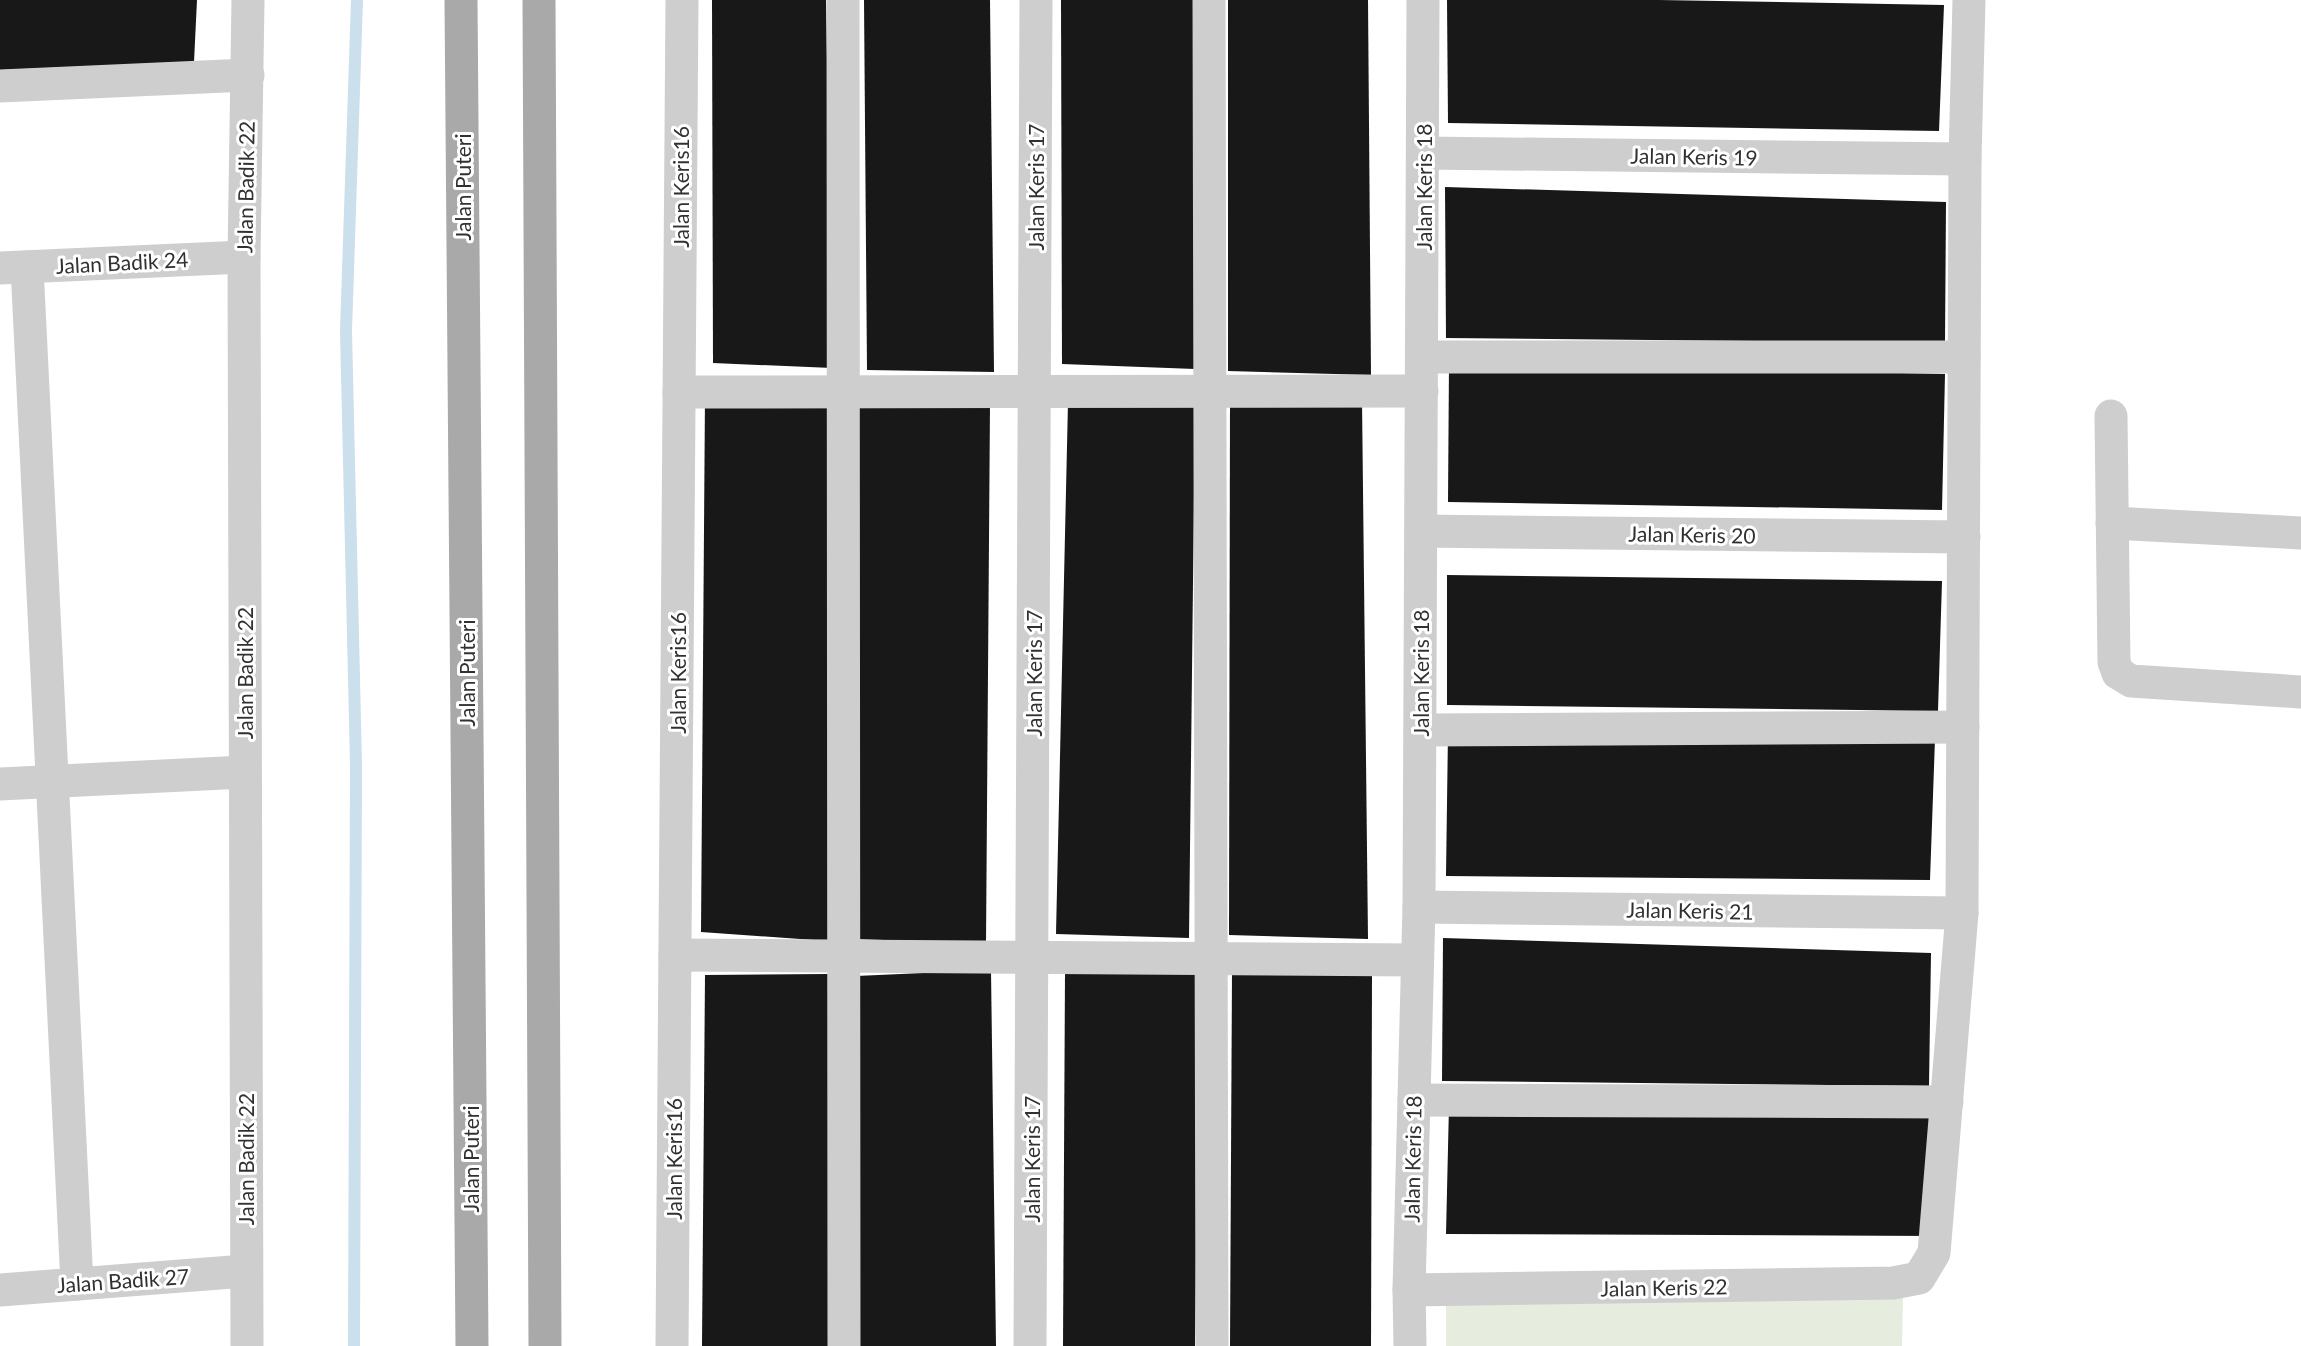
<svg xmlns="http://www.w3.org/2000/svg" width="2301" height="1346" font-family="Lato,sans-serif">
<style>
.green{fill:#e6eddf}
.lines{fill:none;stroke-linecap:round;stroke-linejoin:round}
.stream{stroke:#ccdfec;stroke-width:12}
.building{fill:#181818}
.minor{stroke:#cecece;stroke-width:33}
.major{stroke:#a9a9a9;stroke-width:33}
.labels{text-anchor:middle;dominant-baseline:central;stroke-width:6;stroke-linejoin:round;paint-order:stroke}
.street-label{font-size:21px;fill:#313131;stroke:#fff}
</style>
<rect width="100%" height="100%" fill="#fff"/>
<path class="green" d="M1903 1296 1902 1346H1446V1301Z"/>
<g class="lines">
<path class="stream" d="M354 1346 356 765 346 331 357 0"/>
</g>
<g class="building">
<path d="M0 0H197L194 62 0 70Z"/>
<path d="M712 0H826L832 368 713 363Z"/>
<path d="M864 0H990L994 372 867 370Z"/>
<path d="M1061 0H1197L1195 369 1062 364Z"/>
<path d="M1228 0H1368L1371 375 1228 371Z"/>
<path d="M1447 0H1659L1944 5 1939 131 1448 123Z"/>
<path d="M1445 187 1946 202 1945 343 1446 338Z"/>
<path d="M1449 363 1945 374 1942 510 1448 502Z"/>
<path d="M705 395 832 401 828 941 701 932Z"/>
<path d="M1230 399 1362 400 1368 939 1229 935Z"/>
<path d="M1068 402 1195 404 1189 938 1056 934Z"/>
<path d="M990 404 986 943 851 939 856 406Z"/>
<path d="M1447 575 1942 581 1938 711 1447 705Z"/>
<path d="M1448 732 1935 739 1930 880 1446 876Z"/>
<path d="M1443 938 1931 953 1929 1086 1442 1081Z"/>
<path d="M991 970 996 1346H860L856 976Z"/>
<path d="M1199 970 1195 1346H1063L1065 973Z"/>
<path d="M1232 972H1372L1371 1346H1230Z"/>
<path d="M829 974 831 1346H702L705 975Z"/>
<path d="M1449 1105 1936 1111V1236L1446 1234Z"/>
</g>
<g class="lines">
<g class="minor">
<path d="M843 0 844 1346"/>
<path d="M1209 0 1212 1346"/>
<path d="M0 86 248 75"/>
<path d="M1423 153 1965 159"/>
<path d="M27 267 77 1284"/>
<path d="M0 268 244 257"/>
<path d="M1422 357H1964"/>
<path d="M679 392 1422 391"/>
<path d="M2111 416 2114 662 2118 673 2131 681 2301 692"/>
<path d="M2112 523 2301 533"/>
<path d="M1421 531 1964 537"/>
<path d="M1420 730 1963 727"/>
<path d="M0 784 244 772"/>
<path d="M1419 907 1962 913"/>
<path d="M675 955 1417 960"/>
<path d="M1414 1100 1947 1102"/>
<path d="M0 1290 245 1271"/>
<path d="M1409 1290 1893 1283 1919 1278 1934 1253 1962 913 1965 159 1969 0"/>
<path d="M247 1346 244 257 248 0"/>
<path d="M672 1346 682 0"/>
<path d="M1030 1346 1036 0"/>
<path d="M1410 1346 1409 1290 1419 907 1423 0"/>
</g>
<g class="major">
<path d="M461 0 472 1346"/>
<path d="M539 0 545 1346"/>
</g>
</g>
<g class="labels">
<g class="street-label">
<text transform="translate(1694 156) rotate(1)">Jalan Keris 19</text>
<text transform="translate(245 187) rotate(-89)">Jalan Badik 22</text>
<text transform="translate(462 187) rotate(-90)">Jalan Puteri</text>
<text transform="translate(680 187) rotate(-90)">Jalan Keris16</text>
<text transform="translate(1035 187) rotate(-90)">Jalan Keris 17</text>
<text transform="translate(1423 187) rotate(-90)">Jalan Keris 18</text>
<text transform="translate(122 262) rotate(-3)">Jalan Badik 24</text>
<text transform="translate(1692 534) rotate(1)">Jalan Keris 20</text>
<text transform="translate(244 673) rotate(-90)">Jalan Badik 22</text>
<text transform="translate(466 673) rotate(-90)">Jalan Puteri</text>
<text transform="translate(677 673) rotate(-90)">Jalan Keris16</text>
<text transform="translate(1033 673) rotate(-90)">Jalan Keris 17</text>
<text transform="translate(1420 673) rotate(-90)">Jalan Keris 18</text>
<text transform="translate(1690 910) rotate(1)">Jalan Keris 21</text>
<text transform="translate(245 1159) rotate(-90)">Jalan Badik 22</text>
<text transform="translate(470 1159) rotate(-90)">Jalan Puteri</text>
<text transform="translate(673 1159) rotate(-90)">Jalan Keris16</text>
<text transform="translate(1031 1159) rotate(-90)">Jalan Keris 17</text>
<text transform="translate(1412 1159) rotate(-89)">Jalan Keris 18</text>
<text transform="translate(123 1280) rotate(-4)">Jalan Badik 27</text>
<text transform="translate(1664 1287) rotate(-1)">Jalan Keris 22</text>
</g>
</g>
</svg>
